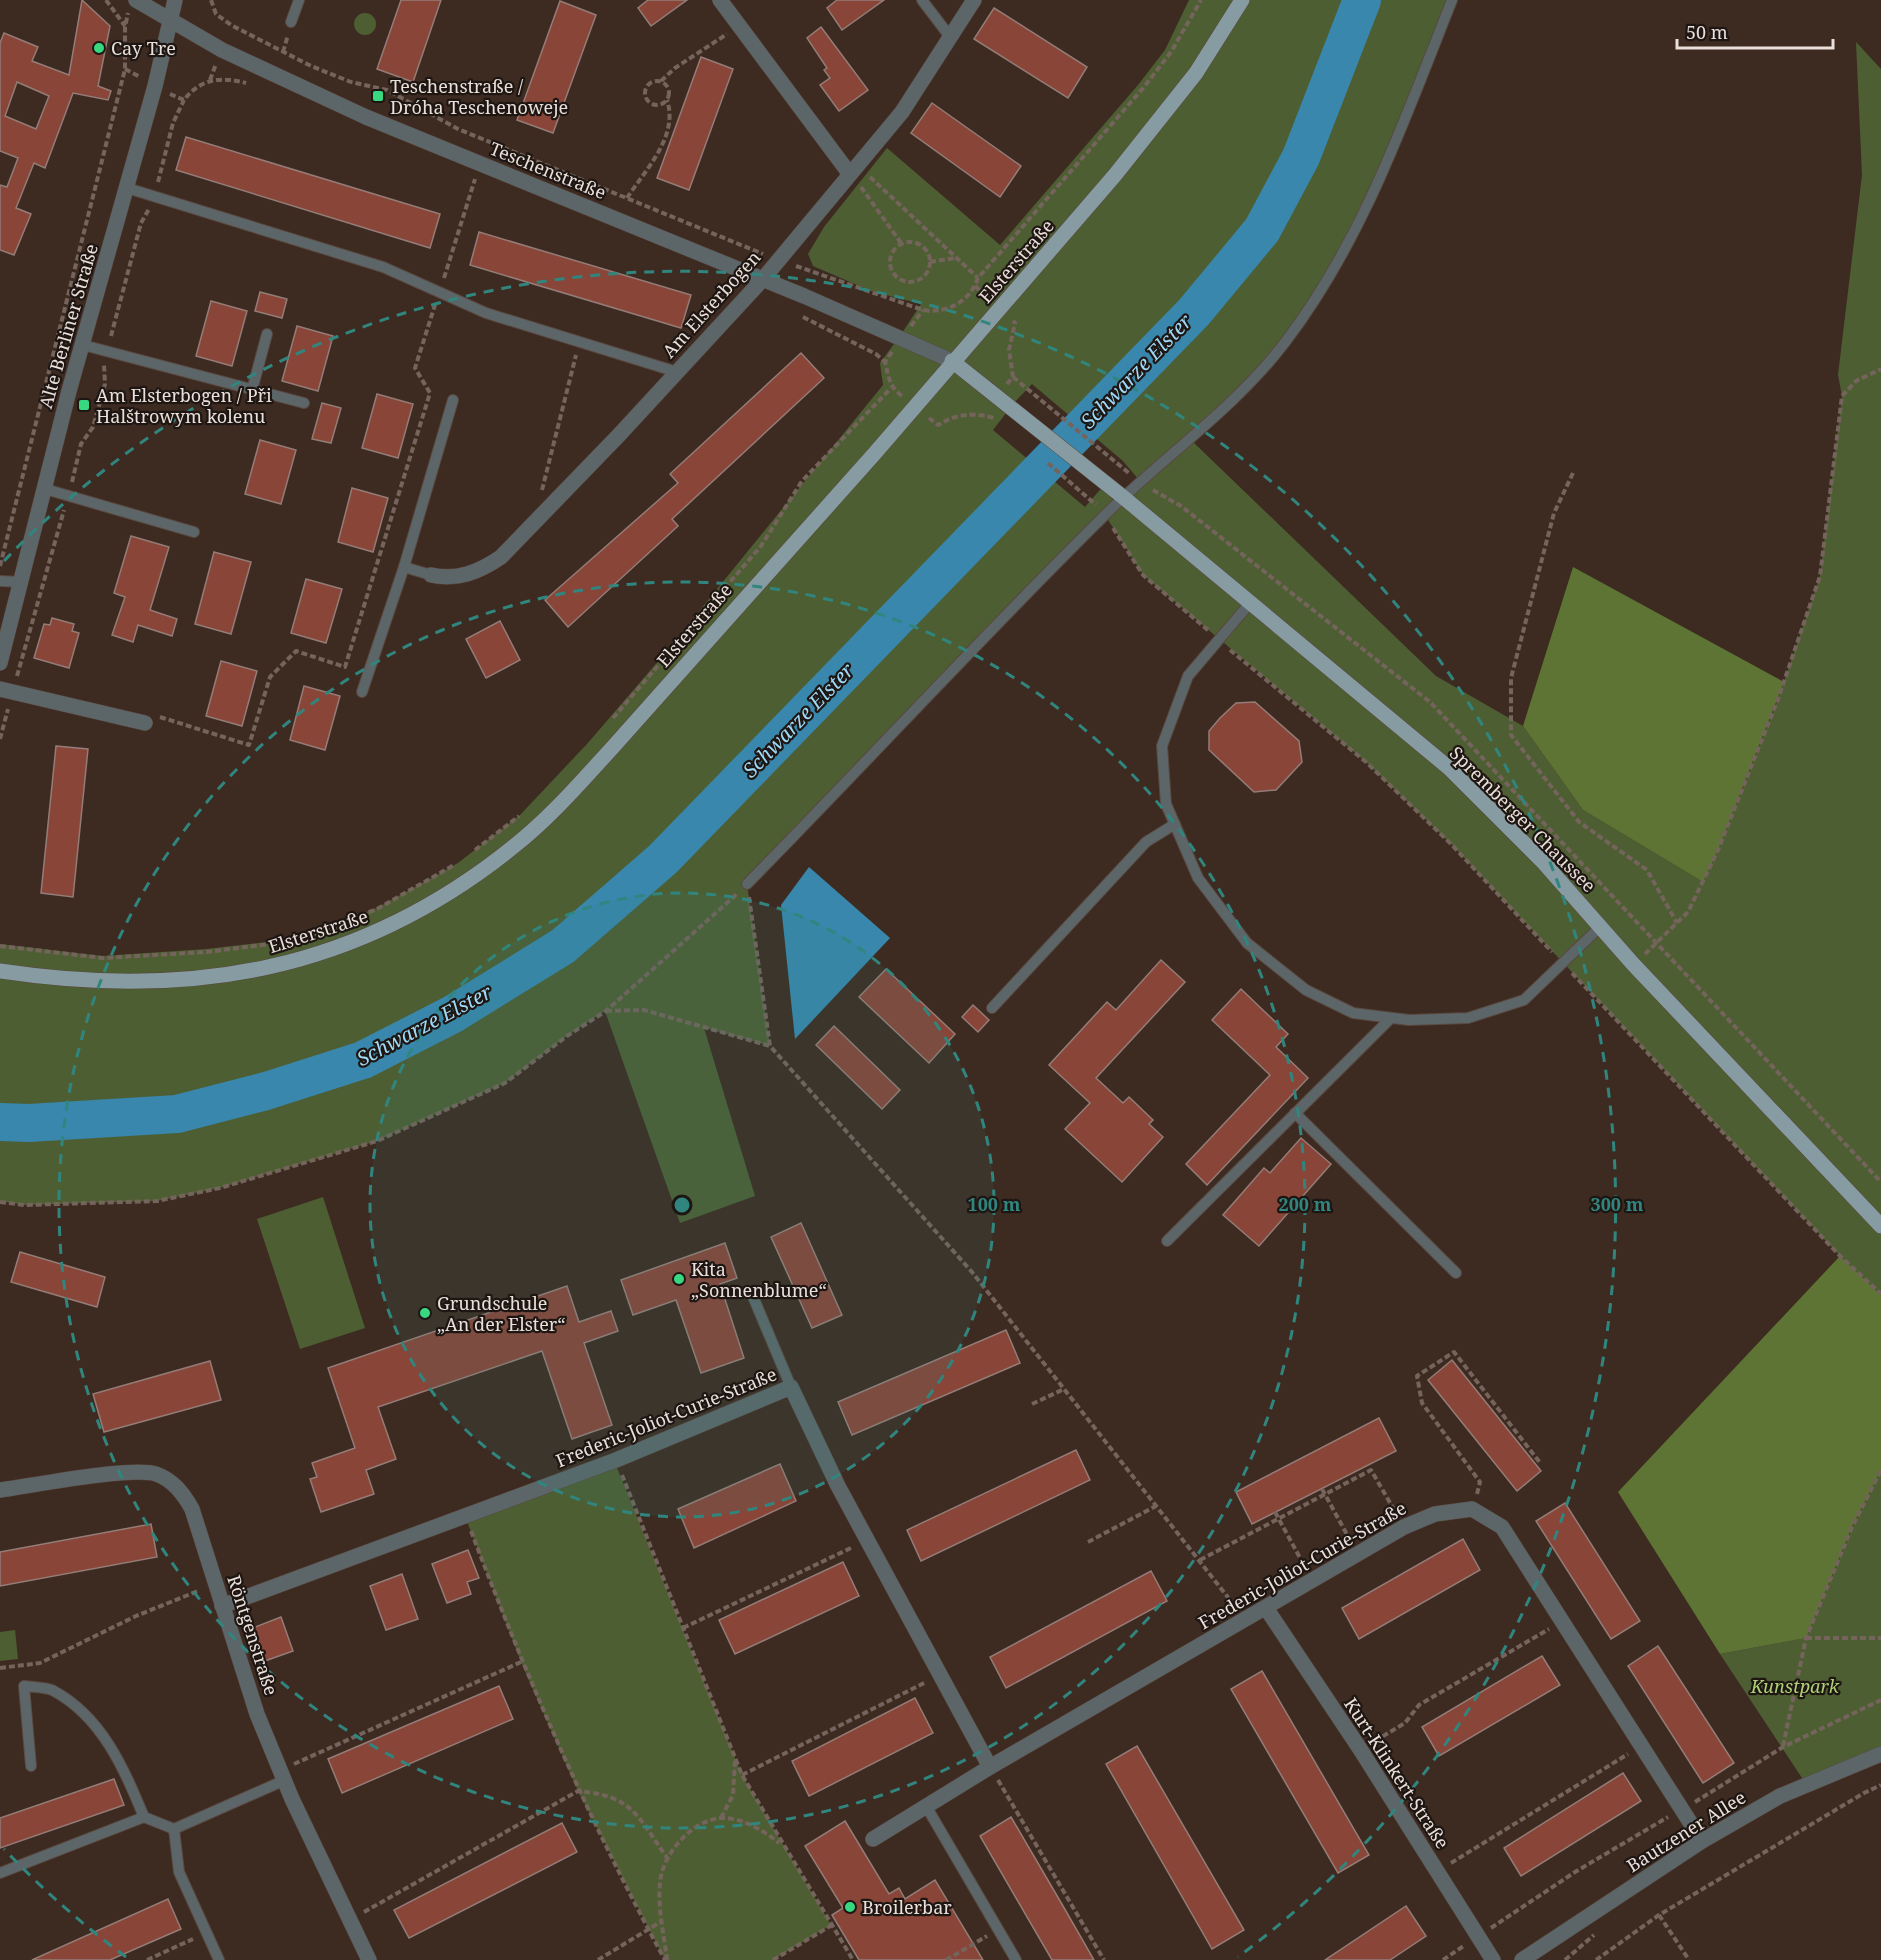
<svg xmlns="http://www.w3.org/2000/svg" width="1881" height="1960" font-family="'Noto Serif',serif">
<style>
.green{fill:#4e5e33}
.forest{fill:#5e7434}
.water{fill:#3987ac}
.lines{fill:none;stroke-linecap:round;stroke-linejoin:round}
.river{stroke:#3987ac;stroke-width:38}
.building{fill:#884538;stroke:#947c77;stroke-width:1.5;fill-rule:evenodd}
.service-casing{stroke:#59483f;stroke-width:12}
.minor-casing{stroke:#59483f;stroke-width:16}
.tertiary-casing{stroke:#59483f;stroke-width:16}
.primary-casing{stroke:#59483f;stroke-width:16}
.path{stroke:#74645c;stroke-width:4;stroke-dasharray:6 3;stroke-linecap:butt}
.service{stroke:#5c6669;stroke-width:10}
.minor{stroke:#5c6669;stroke-width:15}
.tertiary{stroke:#5c6669;stroke-width:15}
.primary{stroke:#869ca2;stroke-width:15}
.ring{fill:none;stroke:#30867e;stroke-width:3;stroke-dasharray:10 8}
.poi-dot{fill:#38d880;stroke:#1e1612;stroke-width:2}
.labels{text-anchor:middle;dominant-baseline:central;stroke-width:4.5;stroke-linejoin:round;paint-order:stroke}
.poi-label{font-size:18px;fill:#eadfd9;stroke:#1e1612;text-anchor:start}
.street-label{font-size:18px;fill:#eadfd9;stroke:#1e1612}
.park-label{font-size:18px;font-style:italic;fill:#aed075;stroke:#1e1612}
.water-label{font-size:20px;font-style:italic;fill:#9ed9f8;stroke:#1e1612}
.centre{fill:#30867e;stroke:#1e1612;stroke-width:3}
.ring-label{font-size:18px;text-anchor:middle;font-weight:bold;fill:#30867e;stroke:#1e1612;stroke-width:4.5;stroke-linejoin:round;paint-order:stroke}
</style>
<rect width="100%" height="100%" fill="#3d2b22"/>
<g class="green">
<path d="M1189 0H1240L1194 72 952 360 900 336 921 304 871 291 813 266 808 254 824 227 887 148 1000 245 1138 85 1165 50Z"/>
<path d="M1244 0H1450L1378 184 1322 285 1249 385 1139 480 1123 461 1032 384 1010 407 954 361 1002 310Z"/>
<circle cx="365" cy="24" r="11"/>
<path d="M1856 42 1881 69V1221L1547 861 1126 497 1192 441 1436 676 1523 726 1583 810 1703 882 1718 850 1778 699 1820 576 1842 396 1838 375 1862 175Z"/>
<path d="M899 337 948 363 571 792 480 870 343 945 187 979 0 970V944L102 956 206 949 293 939 377 908 458 863 520 815 587 744 661 658 883 385 880 363Z"/>
<path d="M952 364 1010 408 993 430 1085 507 1105 484 1446 771 1542 866 1881 1230V1295L1840 1256 1452 845 1366 762 1143 575 1105 515 747 884 770 1046 704 1028 755 1196 680 1223 605 1011 567 1036 505 1083 377 1141 220 1188 157 1201 24 1205 0 1201V971L134 983 343 947 515 848Z"/>
<path d="M323 1197 365 1328 300 1349 257 1219Z"/>
<path d="M615 1463 742 1775 831 1925 773 1960H665L578 1791 521 1662 465 1516Z"/>
<path d="M1881 1470V1751L1806 1784 1720 1654 1806 1638 1853 1526Z"/>
<path d="M15 1630 18 1659 0 1661V1632Z"/>
</g>
<g class="forest">
<path d="M1573 567 1784 682 1718 850 1703 882 1583 810 1523 726Z"/>
<path d="M1840 1256 1881 1295V1470L1852 1527 1806 1638 1720 1654 1618 1492Z"/>
</g>
<path class="water" d="M809 867 890 938 795 1039 781 905Z"/>
<g class="lines">
<path class="river" d="M0 1122 29 1123 177 1114 266 1091 363 1060 453 1014 563 946 663 859 1194 312 1262 230 1301 157 1362 0"/>
</g>
<g class="building">
<path d="M82 0 110 26 98 86 111 91 108 100 73 93 45 168 34 163 16 208 31 214 14 255 0 250V185L7 187 18 158 0 151V43L4 33 38 47 32 61 69 75ZM17 82 49 96 36 129 5 116Z"/>
<path d="M401 0H441L413 82 377 69Z"/>
<path d="M648 0H687L651 26 638 8Z"/>
<path d="M837 0H884L842 30 827 8Z"/>
<path d="M560 1 596 15 553 133 517 120Z"/>
<path d="M994 8 1087 67 1068 98 974 39Z"/>
<path d="M821 27 868 90 839 111 820 85 830 78 824 70 827 68 807 38Z"/>
<path d="M701 57 733 69 689 190 657 178Z"/>
<path d="M932 103 1021 166 1000 197 911 133Z"/>
<path d="M186 137 440 214 430 248 176 170Z"/>
<path d="M479 232 691 295 681 328 470 265Z"/>
<path d="M260 292 287 299 282 318 255 311Z"/>
<path d="M211 301 247 311 232 366 196 356Z"/>
<path d="M297 326 333 336 318 391 282 381Z"/>
<path d="M801 353 824 378 672 519 678 526 568 627 545 600 678 483 670 474Z"/>
<path d="M377 394 413 404 398 458 362 448Z"/>
<path d="M322 403 341 408 331 443 312 439Z"/>
<path d="M260 440 296 450 281 504 245 494Z"/>
<path d="M352 488 388 498 373 552 338 542Z"/>
<path d="M131 536 169 547 150 610 177 619 172 636 138 625 133 642 112 635 125 597 114 593Z"/>
<path d="M214 552 251 562 231 634 195 624Z"/>
<path d="M306 579 342 589 326 643 291 633Z"/>
<path d="M52 618 74 624 72 631 79 633 69 668 34 658 44 624 50 625Z"/>
<path d="M500 621 520 660 486 678 466 639Z"/>
<path d="M221 661 257 671 242 726 206 716Z"/>
<path d="M304 686 340 696 325 750 290 740Z"/>
<path d="M1255 702 1299 741 1302 762 1276 790 1254 792 1209 750V731L1220 718 1236 703Z"/>
<path d="M56 746 88 749 73 897 41 893Z"/>
<path d="M1161 960 1185 982 1096 1078 1123 1103 1129 1097 1153 1120 1149 1124 1163 1137 1122 1182 1065 1129 1090 1103 1049 1065 1107 1002 1116 1010Z"/>
<path d="M886 969 955 1034 929 1063 859 997Z"/>
<path d="M1241 989 1288 1034 1276 1047 1308 1078 1207 1185 1186 1164 1270 1075 1212 1020Z"/>
<path d="M973 1005 989 1020 978 1032 962 1017Z"/>
<path d="M834 1026 900 1090 882 1109 816 1045Z"/>
<path d="M1301 1138 1331 1164 1259 1246 1223 1215 1264 1168 1270 1173Z"/>
<path d="M801 1223 842 1315 812 1328 771 1237Z"/>
<path d="M725 1243 737 1278 720 1284 744 1358 701 1373 676 1300 633 1315 621 1280Z"/>
<path d="M20 1252 105 1277 97 1307 11 1282Z"/>
<path d="M567 1286 579 1322 611 1311 618 1331 584 1343 612 1425 572 1439 542 1351 378 1407 396 1459 366 1470 374 1494 321 1512 310 1479 317 1477 312 1463 355 1448 328 1368Z"/>
<path d="M1006 1330 1020 1363 852 1435 838 1402Z"/>
<path d="M1452 1360 1541 1471 1517 1491 1428 1380Z"/>
<path d="M210 1361 221 1400 104 1432 93 1394Z"/>
<path d="M1379 1418 1396 1451 1252 1524 1236 1492Z"/>
<path d="M1076 1450 1090 1480 921 1561 907 1530Z"/>
<path d="M780 1464 796 1501 694 1548 678 1509Z"/>
<path d="M1565 1503 1640 1621 1611 1639 1536 1521Z"/>
<path d="M151 1524 157 1557 0 1586V1552Z"/>
<path d="M1463 1539 1480 1570 1359 1639 1342 1608Z"/>
<path d="M468 1550 479 1578 467 1582 471 1594 447 1603 432 1564Z"/>
<path d="M843 1562 859 1596 735 1654 719 1620Z"/>
<path d="M1151 1571 1167 1601 1006 1688 990 1657Z"/>
<path d="M402 1574 418 1619 386 1630 370 1586Z"/>
<path d="M281 1617 293 1651 262 1662 250 1629Z"/>
<path d="M1658 1646 1734 1763 1703 1783 1628 1666Z"/>
<path d="M1542 1656 1560 1685 1439 1756 1422 1727Z"/>
<path d="M1262 1671 1369 1855 1338 1873 1231 1689Z"/>
<path d="M499 1686 513 1719 342 1793 328 1759Z"/>
<path d="M915 1698 933 1733 809 1796 792 1761Z"/>
<path d="M1137 1746 1244 1930 1212 1949 1106 1764Z"/>
<path d="M1623 1773 1641 1801 1521 1876 1504 1848Z"/>
<path d="M114 1779 124 1805 0 1848V1818Z"/>
<path d="M1011 1817 1063 1906 1094 1960H1052L980 1836Z"/>
<path d="M845 1821 889 1894 899 1888 905 1899 935 1880 983 1960H859L832 1915 843 1908 805 1846Z"/>
<path d="M562 1823 577 1852 409 1938 394 1910Z"/>
<path d="M168 1899 181 1929 151 1942 110 1960H32Z"/>
<path d="M1406 1906 1426 1936 1390 1960H1325Z"/>
</g>
<g class="lines">
<defs>
<g id="service">
<path d="M922 0 951 38"/>
<path d="M291 22 299 0"/>
<path d="M127 188 383 267 486 313 677 372"/>
<path d="M83 345 304 403"/>
<path d="M252 390 267 334"/>
<path d="M45 489 194 532"/>
<path d="M431 575 404 567 453 400"/>
<path d="M0 581 21 582"/>
<path d="M1250 603 1188 676 1162 746 1166 804 1198 878 1247 943 1306 990 1353 1013 1409 1020 1468 1018 1524 1000 1600 927"/>
<path d="M362 692 404 567"/>
<path d="M747 884C868 761 985 633 1108 512 1167 454 1236 407 1286 341 1364 238 1405 118 1452 0"/>
<path d="M992 1008 1146 842 1175 824"/>
<path d="M1295 1113 1456 1273"/>
<path d="M1167 1241 1391 1018"/>
<path d="M751 1292 791 1387"/>
<path d="M31 1766 24 1686C33 1687 44 1687 52 1690 102 1716 124 1769 144 1817L174 1829 285 1780"/>
<path d="M926 1806 1016 1960"/>
<path d="M174 1829 179 1872 219 1960"/>
<path d="M0 1873 144 1817"/>
</g>
<g id="minor">
<path d="M136 0 222 50 366 117 804 296 952 361"/>
<path d="M720 0 849 173"/>
<path d="M431 575C457 581 479 572 501 557L619 435 763 279 902 112 974 0"/>
<path d="M0 663 69 391 155 86 175 0"/>
<path d="M0 689 145 723"/>
<path d="M0 1490C30 1486 132 1466 156 1474 173 1480 183 1493 192 1509L257 1714 292 1799 369 1960"/>
<path d="M222 1606 616 1460 791 1387 838 1486 990 1767 1404 1527 1435 1514 1472 1509 1502 1527 1702 1841"/>
<path d="M1266 1608 1360 1749 1493 1960"/>
<path d="M873 1839 990 1767"/>
</g>
<path id="tertiary" d="M1522 1960 1702 1841 1780 1796 1881 1754"/>
<g id="primary">
<path d="M952 361 1123 497 1449 768 1544 863 1633 964 1881 1226"/>
<path d="M0 971C192 1000 359 971 513 847 550 818 581 782 613 747L875 453 1115 175 1196 73 1242 0"/>
</g>
</defs>
<use href="#service" class="service-casing"/>
<use href="#minor" class="minor-casing"/>
<use href="#tertiary" class="tertiary-casing"/>
<use href="#primary" class="primary-casing"/>
<g class="path">
<path d="M106 0 125 26"/>
<path d="M211 0 216 14 231 25 311 66 351 82 387 90 458 129 763 254"/>
<path d="M283 52 288 35"/>
<path d="M125 69 140 77"/>
<path d="M210 80 216 64"/>
<circle cx="657" cy="93" r="12"/>
<path d="M661 81 675 68 727 34"/>
<path d="M170 94 184 100C200 79 220 76 246 83"/>
<path d="M870 177 978 278"/>
<path d="M158 182 173 123 184 100"/>
<path d="M861 187 901 243"/>
<path d="M627 198C646 169 679 136 667 100"/>
<circle cx="910" cy="262" r="20"/>
<path d="M930 262 955 258"/>
<path d="M796 266 923 310C946 314 970 302 978 278L1144 87 1171 52 1201 0"/>
<path d="M444 278 475 179"/>
<path d="M975 286 987 297"/>
<path d="M803 317 876 354 885 362"/>
<path d="M911 326 923 310"/>
<path d="M111 336 141 223 149 209"/>
<path d="M892 352 885 362C889 378 889 386 902 396"/>
<path d="M1013 377 1130 474"/>
<path d="M1007 384 1013 377 1009 350 1015 323 1013 321"/>
<path d="M929 418 938 425C956 414 973 412 994 418"/>
<path d="M1048 463 1096 505"/>
<path d="M1573 473 1554 513 1511 678V735L1579 822 1647 870 1677 923"/>
<path d="M72 482 81 444 93 427 105 384 104 364"/>
<path d="M542 490 576 355"/>
<path d="M1153 490 1181 506 1430 702 1881 1182"/>
<path d="M1113 528 1143 575 1209 631"/>
<path d="M0 566 125 69V27L128 13"/>
<path d="M1230 650 1366 762 1452 845 1552 952"/>
<path d="M17 676 64 510"/>
<path d="M160 717 249 745 270 677 296 651 345 667 430 393 415 368 435 305"/>
<path d="M613 718 761 546 802 481 891 388"/>
<path d="M0 739 8 709"/>
<path d="M475 850 519 816"/>
<path d="M749 897 770 1046 972 1272 1234 1605"/>
<path d="M310 935 377 909 454 865"/>
<path d="M0 946 103 958 207 952 286 942"/>
<path d="M1645 954 1688 912 1718 850 1778 699 1820 576 1842 396 1856 381 1881 369"/>
<path d="M1572 973 1840 1256 1881 1294"/>
<path d="M606 1011 644 1010 770 1046"/>
<path d="M0 1202 24 1205 157 1201 220 1188 377 1141 505 1083 567 1036 606 1011 738 893"/>
<path d="M1032 1404 1062 1390"/>
<path d="M622 1475 742 1775 853 1960"/>
<path d="M1322 1489 1350 1540"/>
<path d="M1477 1494 1480 1482 1422 1403 1417 1376 1454 1352 1541 1464"/>
<path d="M1275 1512 1305 1567"/>
<path d="M471 1531C527 1678 589 1821 665 1960"/>
<path d="M1088 1542 1156 1506"/>
<path d="M1200 1560 1371 1470 1396 1513"/>
<path d="M683 1628 853 1547"/>
<path d="M1806 1638H1881"/>
<path d="M0 1668 40 1663 136 1616 198 1591"/>
<path d="M1375 1741 1405 1723 1419 1705 1549 1629"/>
<path d="M1783 1746 1806 1638 1852 1527 1881 1470"/>
<path d="M294 1764 521 1662"/>
<path d="M742 1775 926 1682"/>
<path d="M998 1780 1104 1960"/>
<path d="M1695 1802 1783 1747 1881 1700"/>
<path d="M721 1818 733 1795 735 1761"/>
<path d="M1451 1863 1628 1754"/>
<path d="M364 1912 578 1791C635 1796 638 1818 668 1859"/>
<path d="M1659 1915 1689 1960"/>
<path d="M1491 1928 1575 1872 1668 1817"/>
<path d="M147 1960 193 1939"/>
<path d="M598 1960 662 1921"/>
<path d="M667 1960C664 1933 655 1899 662 1872 669 1848 694 1820 721 1818 742 1817 764 1831 779 1843"/>
<path d="M773 1960 832 1925"/>
<path d="M946 1960 987 1936"/>
<path d="M1443 1960 1465 1945"/>
<path d="M1565 1960 1594 1935"/>
<path d="M1596 1960 1659 1915 1864 1793 1881 1785"/>
</g>
<use href="#service" class="service"/>
<use href="#minor" class="minor"/>
<use href="#tertiary" class="tertiary"/>
<use href="#primary" class="primary"/>
</g>
<circle cx="682" cy="1205" r="312" fill="#30867e" fill-opacity=".12"/>
<g class="ring">
<circle cx="682" cy="1205" r="312"/>
<circle cx="682" cy="1205" r="623"/>
<path d="M126 1957A935 935 0 0 1 4 1849M4 561A935 935 0 1 1 1238 1957"/>
</g>
<g class="poi-dot">
<circle cx="99" cy="48" r="6"/>
<rect x="372" y="90" width="12" height="12" rx="3"/>
<rect x="78" y="399" width="12" height="12" rx="3"/>
<circle cx="679" cy="1279" r="6"/>
<circle cx="425" cy="1313" r="6"/>
<circle cx="850" cy="1907" r="6"/>
</g>
<g class="labels">
<g class="poi-label">
<text x="111" y="48">Cay Tre</text>
<text x="390" y="86">Teschenstraße /<tspan x="390" dy="21">Dróha Teschenoweje</tspan></text>
<text x="96" y="395">Am Elsterbogen / Při<tspan x="96" dy="21">Halštrowym kolenu</tspan></text>
<text x="691" y="1269">Kita<tspan x="691" dy="21">„Sonnenblume“</tspan></text>
<text x="437" y="1303">Grundschule<tspan x="437" dy="21">„An der Elster“</tspan></text>
<text x="862" y="1907">Broilerbar</text>
</g>
<g class="street-label">
<text transform="translate(548 170) rotate(22)">Teschenstraße</text>
<text transform="translate(1016 261) rotate(-49)">Elsterstraße</text>
<text transform="translate(711 304) rotate(-48)">Am Elsterbogen</text>
<text transform="translate(68 326) rotate(-74)">Alte Berliner Straße</text>
<text transform="translate(694 625) rotate(-49)">Elsterstraße</text>
<text transform="translate(1523 819) rotate(45)">Spremberger Chaussee</text>
<text transform="translate(318 931) rotate(-18)">Elsterstraße</text>
<text transform="translate(666 1417) rotate(-22)">Frederic-Joliot-Curie-Straße</text>
<text transform="translate(1302 1565) rotate(-30)">Frederic-Joliot-Curie-Straße</text>
<text transform="translate(253 1635) rotate(72)">Röntgenstraße</text>
<text transform="translate(1397 1773) rotate(57)">Kurt-Klinkert-Straße</text>
<text transform="translate(1686 1831) rotate(-32)">Bautzener Allee</text>
</g>
<g class="park-label">
<text x="1795" y="1686">Kunstpark</text>
</g>
<g class="water-label">
<text transform="translate(1136 371) rotate(-46)">Schwarze Elster</text>
<text transform="translate(798 720) rotate(-46)">Schwarze Elster</text>
<text transform="translate(424 1025) rotate(-28)">Schwarze Elster</text>
</g>
</g>
<circle cx="682" cy="1205" r="9" class="centre"/>
<g class="ring-label">
<text x="994" y="1211">100 m</text>
<text x="1305" y="1211">200 m</text>
<text x="1617" y="1211">300 m</text>
</g>
<path d="M1677 39v9h156v-9" fill="none" stroke="#eadfd9" stroke-width="3"/>
<text x="1686" y="39" font-size="18" fill="#eadfd9" stroke="#1e1612" stroke-width="4.5" paint-order="stroke">50 m</text>
</svg>
